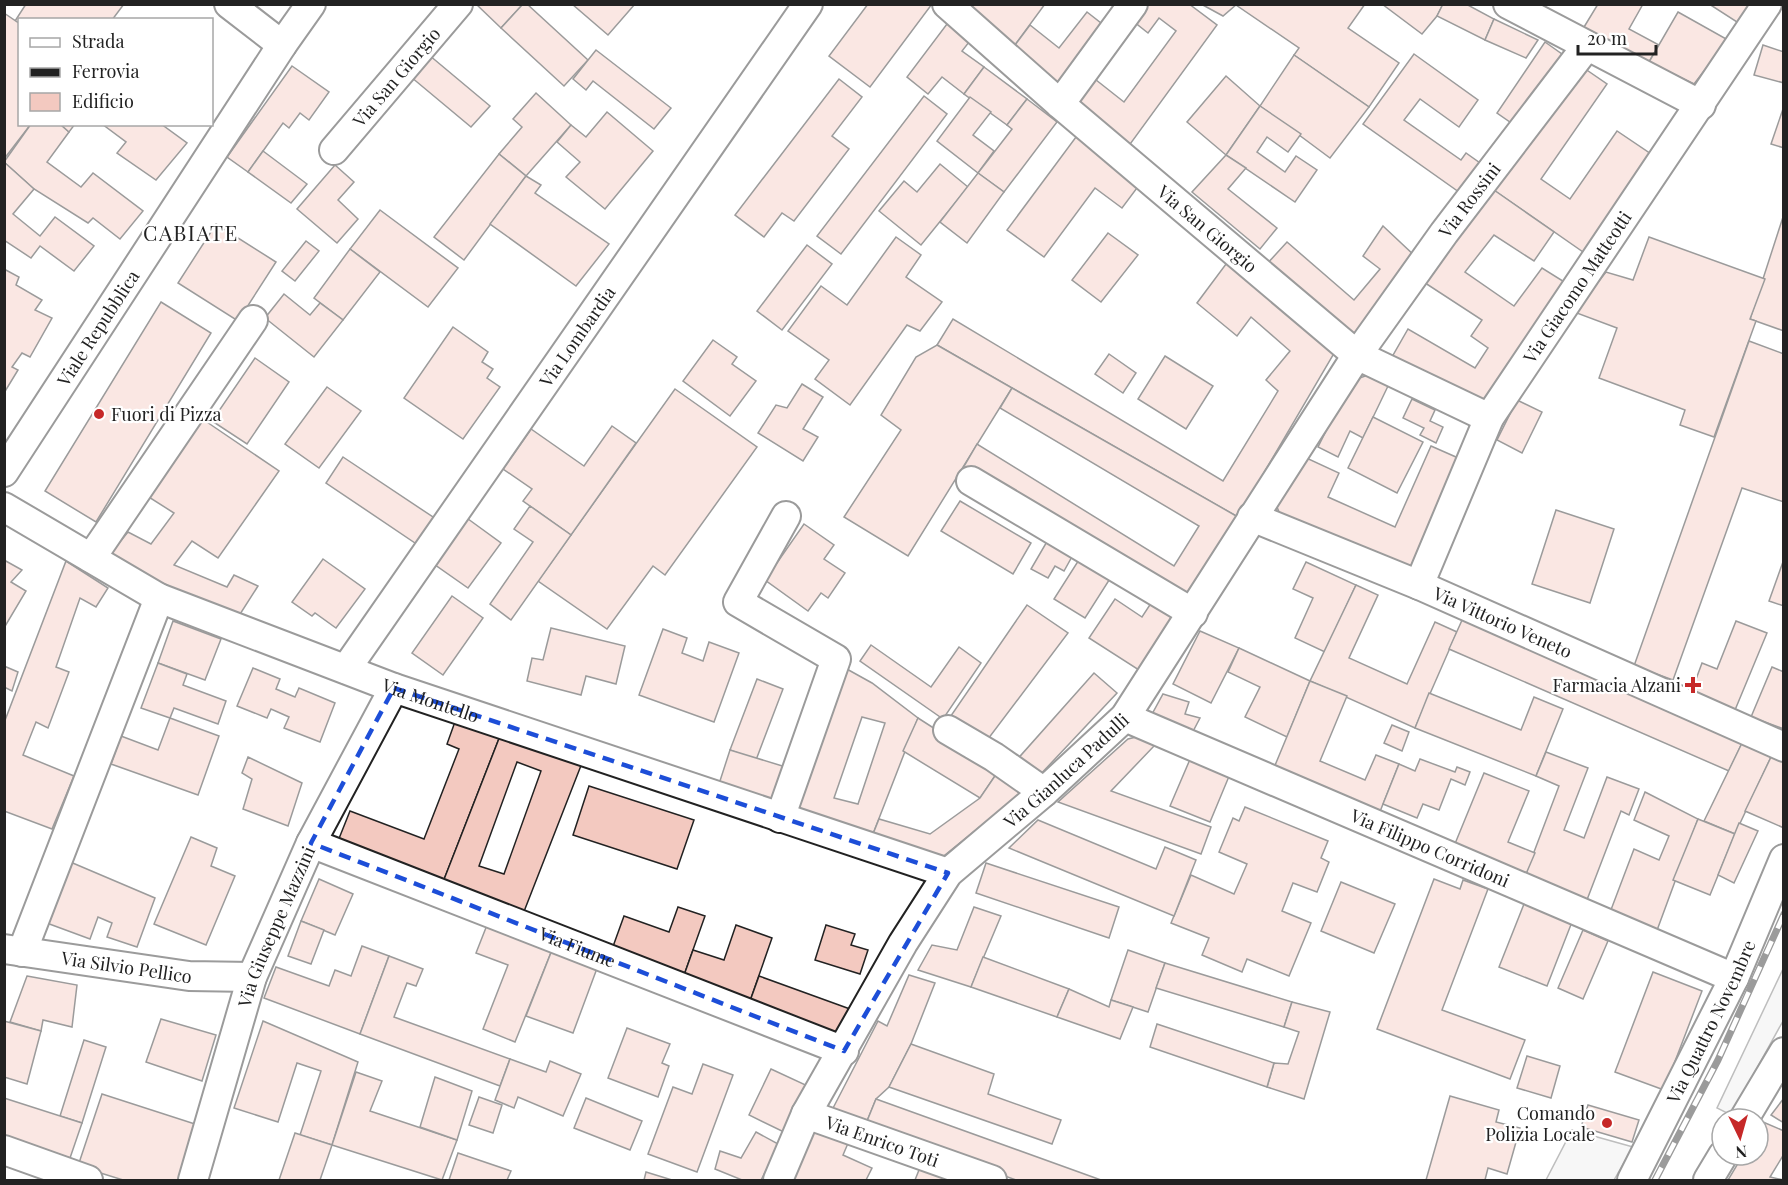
<svg xmlns="http://www.w3.org/2000/svg" width="1788" height="1185" font-family="'Playfair Display',serif">
<style>
.parking{fill:#ededed;stroke:#6f6f6f;stroke-width:1.5}
.building{fill:#f3c9c0;stroke:#222;stroke-width:1.5;fill-rule:evenodd}
.lines{fill:none;stroke-linecap:round;stroke-linejoin:round}
.minor-casing{stroke:#222;stroke-width:32}
.minor{stroke:#fff;stroke-width:28}
.rail-casing{stroke:#222;stroke-width:7}
.rail{stroke:#fff;stroke-width:4.5;stroke-dasharray:14;stroke-linecap:butt}
.marked{fill:none;stroke:#1d4ed8;stroke-width:4.5;stroke-dasharray:12 8;stroke-linejoin:round}
.poi-dot{fill:#c62828;stroke:#fff;stroke-width:2}
.labels{text-anchor:middle;dominant-baseline:central;stroke-width:4.5;stroke-linejoin:round;paint-order:stroke}
.street-label{font-size:18px;fill:#222;stroke:#fff}
.poi-label{font-size:18px;fill:#222;stroke:#fff;text-anchor:end}
.quarter-label{font-size:21px;letter-spacing:1.5px;fill:#222;stroke:#fff}
</style>
<rect width="100%" height="100%" fill="#fff"/>
<g class="parking">
<path d="M1783 969V1021L1731 1115 1717 1108Z"/>
<path d="M1572 1130 1633 1147 1614 1180H1546Z"/>
</g>
<g class="building">
<path d="M26 4H124L112 20H20V24L15 21Z"/>
<path d="M476 4H523L501 28Z"/>
<path d="M523 4H527L588 60 564 86 501 28Z"/>
<path d="M572 4H635L608 35Z"/>
<path d="M868 4H932L870 87 829 56Z"/>
<path d="M956 4H1045L1012 49Z"/>
<path d="M1145 4H1189L1217 25 1128 147 1073 100 1091 76 1124 102 1176 31 1159 18 1148 33 1133 21Z"/>
<path d="M1201 4H1237L1223 16Z"/>
<path d="M1365 4 1348 28 1399 63 1369 107 1294 55 1299 48 1236 5Z"/>
<path d="M1382 4H1443L1437 16 1422 34Z"/>
<path d="M1443 4H1466L1494 19 1485 40 1437 16Z"/>
<path d="M1598 4H1643L1629 29 1659 45 1649 62 1581 32Z"/>
<path d="M1709 4H1752L1740 24Z"/>
<path d="M1087 12 1106 27 1060 86 1012 49 1030 25 1059 48Z"/>
<path d="M1678 12 1728 40 1694 84 1649 62Z"/>
<path d="M4 13 20 24V124H31L4 159Z"/>
<path d="M1494 19 1538 40 1526 58 1485 40Z"/>
<path d="M950 20 973 37 962 51 984 67 964 94 942 77 928 94 907 77Z"/>
<path d="M1545 42 1569 59 1520 129 1497 113Z"/>
<path d="M1763 45 1784 52V83L1754 75Z"/>
<path d="M596 50 671 108 654 129 593 81 586 90 573 79Z"/>
<path d="M1414 54 1478 100 1459 127 1420 99 1404 120 1461 160 1466 153 1487 168 1466 197 1363 124Z"/>
<path d="M429 55 490 106 471 127 411 77Z"/>
<path d="M1294 55 1369 107 1330 158 1260 106Z"/>
<path d="M1578 64 1607 84 1541 179 1570 199 1617 131 1654 156 1586 254 1491 188Z"/>
<path d="M292 66 329 92 309 120 300 113 289 128 283 123 248 172 227 157Z"/>
<path d="M984 67 1027 99 1007 125 964 94Z"/>
<path d="M1226 76 1260 106 1226 155 1187 122Z"/>
<path d="M839 79 862 97 832 136 849 149 794 221 782 213 764 237 735 215Z"/>
<path d="M536 93 571 125 526 176 499 154 522 127 513 119Z"/>
<path d="M924 96 947 114 841 254 817 236Z"/>
<path d="M970 97 991 112 973 135 994 151 978 173 937 141Z"/>
<path d="M1027 99 1057 122 1004 192 978 173 1012 129 1007 125Z"/>
<path d="M1260 106 1301 134 1288 152 1267 137 1257 152 1285 172 1296 156 1317 170 1295 202 1226 155Z"/>
<path d="M1784 106V148L1771 144Z"/>
<path d="M607 112 653 151 605 209 566 177 580 162 557 142 571 125 586 137Z"/>
<path d="M31 124H60L69 132 47 162 81 187 93 173 143 211 120 239 93 218 88 223 34 189 4 162Z"/>
<path d="M60 124H75L69 132Z"/>
<path d="M102 124H161L187 143 156 180 117 153 126 142Z"/>
<path d="M1076 137 1140 184 1122 208 1095 188 1044 257 1007 230Z"/>
<path d="M263 151 307 184 291 203 248 172Z"/>
<path d="M499 154 526 176 464 260 434 237Z"/>
<path d="M1226 155 1246 168 1228 189 1277 228 1260 249 1192 192Z"/>
<path d="M4 162 34 189 13 214 40 236 55 217 94 246 74 271 40 246 31 258 4 240Z"/>
<path d="M940 164 968 187 921 245 879 211 904 181 917 192Z"/>
<path d="M335 165 354 182 338 200 358 219 337 243 297 209Z"/>
<path d="M978 173 1004 192 967 243 940 222Z"/>
<path d="M526 176 541 185 535 193 609 244 576 286 490 224Z"/>
<path d="M1491 188 1554 232 1534 261 1494 235 1465 272 1514 306 1542 268 1566 283 1484 402 1392 357 1408 329 1475 368 1488 348 1471 336 1482 320 1419 279Z"/>
<path d="M380 210 458 268 428 307 350 249Z"/>
<path d="M1783 217H1784V331L1750 319Z"/>
<path d="M216 224 276 262 238 321 178 283Z"/>
<path d="M1383 226 1416 257 1357 343 1266 265 1287 242 1354 300 1380 269 1363 256Z"/>
<path d="M1108 233 1138 255 1101 302 1072 280Z"/>
<path d="M896 237 921 255 906 277 942 302 920 331 907 325 850 405 815 379 829 360 788 331 821 286 847 305Z"/>
<path d="M1649 237 1765 279 1750 319 1756 321 1714 437 1680 425 1685 410 1599 378 1617 328 1574 312 1606 272 1633 280Z"/>
<path d="M306 241 319 251 295 281 282 271Z"/>
<path d="M807 245 832 264 782 330 757 311Z"/>
<path d="M350 249 380 272 343 320 314 298Z"/>
<path d="M1229 260 1336 350 1238 517 937 345 953 319 1223 481 1278 391 1266 380 1290 351 1251 317 1237 336 1197 303Z"/>
<path d="M4 269 19 277 16 285 42 300 35 310 52 318 30 357 22 353 12 367 18 370 4 393Z"/>
<path d="M284 294 310 315 320 303 343 320 314 357 265 318Z"/>
<path d="M161 302 211 333 96 522 45 491Z"/>
<path d="M453 327 488 352 482 362 493 369 487 378 500 387 463 439 404 398Z"/>
<path d="M713 340 737 357 732 364 756 381 730 416 683 381Z"/>
<path d="M1749 341 1784 354V502L1742 488 1673 680 1634 666Z"/>
<path d="M937 345 1012 388 908 556 844 517 901 430 881 415 916 357Z"/>
<path d="M1109 354 1136 373 1123 393 1095 374Z"/>
<path d="M1165 356 1213 386 1186 429 1138 399Z"/>
<path d="M255 358 289 382 247 444 212 421Z"/>
<path d="M1368 375 1389 384 1363 438 1350 431 1338 457 1318 447 1351 381Z"/>
<path d="M802 384 823 397 803 429 818 437 803 461 758 433 776 405 787 408Z"/>
<path d="M327 387 361 411 319 468 285 444Z"/>
<path d="M1012 388 1238 517 1185 605 963 468 977 444 1174 566 1199 526 1000 408Z"/>
<path d="M675 389 757 447 665 575 653 566 607 629 538 581Z"/>
<path d="M1412 399 1435 410 1430 421 1443 427 1436 443 1420 435 1424 428 1403 418Z"/>
<path d="M1517 400 1542 412 1522 453 1497 440Z"/>
<path d="M198 416 279 471 218 558 192 541 174 565 227 587 234 575 258 586 235 622 154 586 109 555 128 532 151 544 174 513 144 494Z"/>
<path d="M1373 417 1423 442 1397 493 1348 468Z"/>
<path d="M612 426 636 443 571 535 523 501 532 489 503 469 531 429 584 466Z"/>
<path d="M1431 446 1465 461 1412 580 1283 522 1277 507 1300 455 1339 473 1328 497 1395 527Z"/>
<path d="M343 457 436 519 418 545 326 483Z"/>
<path d="M960 501 1031 543 1013 574 941 531Z"/>
<path d="M530 506 571 535 511 620 490 604 533 542 514 529Z"/>
<path d="M1556 510 1614 529 1590 603 1532 584Z"/>
<path d="M464 516 501 543 468 588 431 562Z"/>
<path d="M804 524 834 545 824 559 845 573 828 598 821 593 808 611 765 580Z"/>
<path d="M1049 538 1074 553 1064 571 1055 566 1048 578 1031 569Z"/>
<path d="M1082 555 1113 574 1085 618 1054 599Z"/>
<path d="M323 559 365 589 336 628 315 613 312 616 292 602Z"/>
<path d="M1784 559V606L1769 601Z"/>
<path d="M4 560 22 570 11 582 26 591 4 628Z"/>
<path d="M66 561 108 588 96 607 80 598 56 667 69 672 48 728 36 722 23 755 74 776 52 829 4 811V723Z"/>
<path d="M1306 562 1356 585 1325 652 1295 638 1313 598 1293 589Z"/>
<path d="M1356 585 1378 595 1349 658 1407 684 1435 622 1457 632 1415 728 1310 681Z"/>
<path d="M1157 594 1183 610 1142 672 1089 638 1115 599 1142 617Z"/>
<path d="M452 596 483 618 443 675 412 653Z"/>
<path d="M1027 605 1068 633 982 747 946 723Z"/>
<path d="M1463 618 1743 741 1729 771 1449 649Z"/>
<path d="M173 621 221 639 205 680 158 663Z"/>
<path d="M1736 621 1767 633 1735 710 1692 690 1702 663 1717 669Z"/>
<path d="M551 628 625 646 616 684 586 676 581 695 527 681 532 658 543 660Z"/>
<path d="M663 629 687 638 682 653 703 661 709 642 739 653 714 722 639 695Z"/>
<path d="M1200 631 1239 648 1211 703 1173 684Z"/>
<path d="M871 645 931 687 959 647 981 663 943 719 860 661Z"/>
<path d="M1239 648 1310 681 1287 737 1245 717 1260 687 1228 672Z"/>
<path d="M158 663 187 674 183 685 226 701 218 724 174 708 170 718 141 708Z"/>
<path d="M4 666 18 672 12 691 4 687Z"/>
<path d="M1772 667 1784 672V729L1751 717Z"/>
<path d="M253 668 280 679 276 689 295 697 299 688 335 703 320 742 284 728 289 717 271 709 267 718 237 706Z"/>
<path d="M845 668 872 683 918 718 871 839 796 811ZM862 717 885 723 858 804 834 798Z"/>
<path d="M1094 673 1117 693 1038 777 1014 763Z"/>
<path d="M757 679 783 689 756 760 730 750Z"/>
<path d="M1310 681 1347 696 1320 761 1365 780 1376 755 1399 764 1377 819 1271 775Z"/>
<path d="M1429 693 1521 730 1534 697 1563 709 1536 776 1415 728Z"/>
<path d="M1163 694 1189 702 1185 714 1200 718 1189 739 1151 716Z"/>
<path d="M170 718 219 736 198 795 111 764 121 736 158 750Z"/>
<path d="M918 718 999 770 980 798 903 751Z"/>
<path d="M456 719 500 736 443 882 338 841 350 811 424 839 459 749 447 744Z"/>
<path d="M1392 725 1409 732 1402 751 1384 743Z"/>
<path d="M500 736 582 763 523 914 443 882ZM517 762 541 771 504 874 479 866Z"/>
<path d="M1140 736 1155 745 1111 791 1211 827 1201 854 1058 802 1128 739Z"/>
<path d="M1743 741 1772 755 1735 834 1704 821Z"/>
<path d="M730 750 789 768 777 805 718 787Z"/>
<path d="M1546 752 1588 768 1564 830 1584 838 1607 777 1639 789 1629 815 1621 811 1585 905 1523 881 1559 786 1536 776Z"/>
<path d="M1772 755 1784 760V828L1745 811Z"/>
<path d="M248 757 302 783 288 826 243 809 252 779 242 773Z"/>
<path d="M1191 757 1230 774 1210 822 1170 806Z"/>
<path d="M1420 759 1455 772 1457 767 1470 772 1465 785 1451 779 1439 810 1423 804 1417 818 1383 804 1399 764 1415 771Z"/>
<path d="M999 770 1028 788 940 859 871 839 879 819 930 834 980 798Z"/>
<path d="M1484 773 1529 791 1508 842 1535 853 1523 881 1452 851Z"/>
<path d="M589 786 694 820 677 869 573 835Z"/>
<path d="M1645 792 1698 819 1656 933 1609 915 1634 849 1659 860 1669 836 1634 820Z"/>
<path d="M1245 807 1328 841 1321 858 1329 862 1317 892 1293 883 1282 911 1311 923 1289 976 1247 959 1242 972 1202 955 1209 938 1171 923 1191 875 1234 894 1247 864 1219 852 1233 818 1239 821Z"/>
<path d="M1698 819 1735 834 1710 895 1673 880Z"/>
<path d="M1038 820 1156 869 1165 847 1196 860 1174 916 1009 848Z"/>
<path d="M1739 823 1758 831 1734 883 1718 875Z"/>
<path d="M191 837 217 848 211 866 235 876 206 945 154 924Z"/>
<path d="M68 861 155 898 137 947 107 937 112 923 98 917 90 939 44 922Z"/>
<path d="M986 863 1119 907 1109 938 976 893Z"/>
<path d="M319 879 353 894 335 935 301 921Z"/>
<path d="M1434 879 1460 889 1463 880 1488 889 1442 1010 1525 1040 1510 1079 1377 1029Z"/>
<path d="M1341 882 1395 904 1374 953 1321 931Z"/>
<path d="M1524 904 1572 922 1547 986 1499 967Z"/>
<path d="M678 907 705 916 683 978 611 952 624 916 669 932Z"/>
<path d="M974 907 1001 916 971 987 918 970 932 945 957 950Z"/>
<path d="M489 920 554 945 515 1042 483 1029 508 965 476 953Z"/>
<path d="M301 921 324 930 311 964 288 956Z"/>
<path d="M736 925 772 938 750 1001 683 978 693 950 724 960Z"/>
<path d="M826 925 855 934 851 945 868 950 860 974 815 960Z"/>
<path d="M1583 930 1608 941 1583 999 1558 988Z"/>
<path d="M554 945 599 963 573 1033 526 1016Z"/>
<path d="M362 946 389 956 360 1034 264 998 276 967 329 986 335 970 351 976Z"/>
<path d="M1128 950 1165 963 1148 1012 1111 1000Z"/>
<path d="M389 956 423 969 416 986 407 983 394 1017 510 1059 500 1086 360 1034Z"/>
<path d="M983 957 1069 989 1057 1017 971 987Z"/>
<path d="M1165 963 1292 1002 1284 1027 1156 988Z"/>
<path d="M1653 972 1702 991 1664 1090 1615 1072Z"/>
<path d="M909 975 935 983 911 1044 889 1087 876 1099 865 1126 831 1112 878 1021 887 1026Z"/>
<path d="M27 976 77 985 72 1027 43 1020 41 1031 10 1022Z"/>
<path d="M759 976 850 1009 841 1034 750 1001Z"/>
<path d="M1069 989 1109 1007 1111 1000 1133 1007 1120 1039 1057 1017Z"/>
<path d="M1292 1002 1330 1012 1304 1099 1267 1087 1274 1063 1288 1064 1299 1032 1284 1027Z"/>
<path d="M161 1019 216 1035 202 1081 146 1062Z"/>
<path d="M4 1021 41 1031 27 1084 4 1077Z"/>
<path d="M263 1021 358 1062 332 1145 300 1135 321 1071 297 1063 278 1122 234 1108Z"/>
<path d="M1157 1024 1274 1063 1267 1087 1150 1047Z"/>
<path d="M627 1028 670 1044 662 1063 669 1066 658 1097 608 1078Z"/>
<path d="M84 1040 106 1047 82 1123 60 1116Z"/>
<path d="M911 1044 994 1074 988 1094 1061 1120 1052 1144 889 1087Z"/>
<path d="M1527 1056 1560 1066 1551 1098 1517 1088Z"/>
<path d="M510 1059 546 1072 550 1061 581 1074 563 1116 518 1097 514 1108 495 1100Z"/>
<path d="M703 1064 733 1075 697 1172 648 1154 673 1087 692 1094Z"/>
<path d="M771 1069 810 1087 788 1134 749 1115Z"/>
<path d="M356 1072 382 1081 370 1111 457 1140 442 1180 332 1145Z"/>
<path d="M435 1077 472 1091 457 1140 420 1127Z"/>
<path d="M102 1094 198 1125 180 1180H123L78 1166Z"/>
<path d="M1450 1096 1499 1110 1496 1122 1520 1128 1507 1174 1488 1168 1485 1180H1426Z"/>
<path d="M479 1097 502 1105 493 1133 469 1125Z"/>
<path d="M4 1098 82 1123 70 1158 4 1136Z"/>
<path d="M586 1098 642 1121 630 1150 574 1128Z"/>
<path d="M1784 1098V1123L1771 1115Z"/>
<path d="M876 1099 1101 1180H1016L865 1126Z"/>
<path d="M1588 1105 1639 1120 1632 1142 1581 1127Z"/>
<path d="M1763 1122 1784 1131V1154L1770 1177 1784 1180H1728L1743 1155H1758V1131Z"/>
<path d="M812 1125 849 1141 843 1155 872 1168 866 1180H788Z"/>
<path d="M756 1132 780 1145 761 1180H742L715 1169 720 1151 741 1158Z"/>
<path d="M295 1133 332 1145 320 1180H279Z"/>
<path d="M458 1153 511 1171 507 1180H449Z"/>
<path d="M921 1165 960 1180H915Z"/>
<path d="M646 1172 672 1180H644Z"/>
</g>
<g class="lines">
<defs>
<g id="minor">
<path d="M229 4 282 45"/>
<path id="s1" d="M947 4 1060 104 1357 355 1489 418"/>
<path d="M1508 4 1701 105"/>
<path d="M1060 104 1133 4"/>
<path id="s2" d="M334 150 458 4"/>
<path id="s3" d="M4 472 282 45 311 4"/>
<path d="M971 481 1193 613"/>
<path id="s4" d="M4 507 159 598 394 688 948 873"/>
<path id="s5" d="M1252 517 1419 585 1784 747"/>
<path d="M91 558 253 320"/>
<path id="s6" d="M1419 585 1489 418 1767 4"/>
<path id="s7" d="M346 669 808 4"/>
<path id="s8" d="M1125 717 1734 978"/>
<path d="M948 730 994 757 1044 792"/>
<path d="M780 818 836 659 738 602 786 516"/>
<path id="s9" d="M311 843 844 1051"/>
<path id="s10" d="M4 949 189 976 252 977"/>
<path d="M22 952 159 598"/>
<path id="s11" d="M806 1114 992 1180"/>
<path d="M1744 1119 1784 1052"/>
<path d="M4 1150 88 1180"/>
<path id="s12" d="M193 1180 252 977 311 843 394 688"/>
<path id="s13" d="M778 1180 806 1114 903 943 948 873 1044 792 1125 717 1357 355 1444 233 1586 47"/>
<path id="s14" d="M1632 1180 1734 978 1784 859"/>
<path d="M1708 1180 1723 1155"/>
</g>
</defs>
<use href="#minor" class="minor-casing"/>
<use href="#minor" class="minor"/>
<defs>
<path id="rail" d="M1655 1180 1718 1060 1784 914"/>
</defs>
<use href="#rail" class="rail-casing"/>
<use href="#rail" class="rail"/>
</g>
<path d="M0 0H1788V1185H0ZM394 688 948 873 844 1051 311 843Z" fill="#fff" fill-opacity=".55" fill-rule="evenodd"/>
<path class="marked" d="M394 688 948 873 844 1051 311 843Z"/>
<g class="poi-dot">
<circle cx="99" cy="414" r="6"/>
<path d="M1690 676h6v6h6v6h-6v6h-6v-6h-6v-6h6z"/>
<circle cx="1607" cy="1123" r="6"/>
</g>
<g class="labels">
<g class="street-label">
<text stroke="none"><textPath href="#s2" startOffset="96">Via San Giorgio</textPath></text>
<text stroke="none"><textPath href="#s13" startOffset="1209">Via Rossini</textPath></text>
<text stroke="none"><textPath href="#s1" startOffset="344">Via San Giorgio</textPath></text>
<text stroke="none"><textPath href="#s6" startOffset="339">Via Giacomo Matteotti</textPath></text>
<text stroke="none"><textPath href="#s3" startOffset="172">Viale Repubblica</textPath></text>
<text stroke="none"><textPath href="#s7" startOffset="405">Via Lombardia</textPath></text>
<text stroke="none"><textPath href="#s5" startOffset="272">Via Vittorio Veneto</textPath></text>
<text stroke="none"><textPath href="#s4" startOffset="470">Via Montello</textPath></text>
<text stroke="none"><textPath href="#s13" startOffset="508">Via Gianluca Padulli</textPath></text>
<text stroke="none"><textPath href="#s8" startOffset="332">Via Filippo Corridoni</textPath></text>
<text stroke="none"><textPath href="#s12" startOffset="267">Via Giuseppe Mazzini</textPath></text>
<text stroke="none"><textPath href="#s9" startOffset="286">Via Fiume</textPath></text>
<text stroke="none"><textPath href="#s10" startOffset="124">Via Silvio Pellico</textPath></text>
<text stroke="none"><textPath href="#s14" startOffset="177">Via Quattro Novembre</textPath></text>
<text stroke="none"><textPath href="#s11" startOffset="81">Via Enrico Toti</textPath></text>
</g>
<g class="poi-label">
<text x="111" y="414" text-anchor="start">Fuori di Pizza</text>
<text x="1681" y="685">Farmacia Alzani</text>
<text x="1595" y="1113">Comando<tspan x="1595" dy="21">Polizia Locale</tspan></text>
</g>
<g class="quarter-label">
<text x="191" y="232">CABIATE</text>
</g>
</g>
<rect width="1788" height="1185" fill="none" stroke="#222222" stroke-width="12"/>
<rect x="18" y="18" width="195" height="108" fill="#ffffff" stroke="#a7a7a7" stroke-width="1.5"/>
<rect x="30" y="38" width="30" height="9" fill="#ffffff" stroke="#a7a7a7" stroke-width="1.5"/>
<text x="72" y="48" font-size="18" fill="#222222">Strada</text>
<rect x="30" y="68" width="30" height="9" fill="#222222" stroke="#a7a7a7" stroke-width="1.5"/>
<text x="72" y="78" font-size="18" fill="#222222">Ferrovia</text>
<rect x="30" y="93" width="30" height="18" fill="#f3c9c0" stroke="#a7a7a7" stroke-width="1.5"/>
<text x="72" y="108" font-size="18" fill="#222222">Edificio</text>
<g transform="translate(1740 1137) rotate(175)"><circle r="28" fill="#ffffff" stroke="#a7a7a7" stroke-width="1.5"/>
<path d="M0-4.5L10 22L0 15L-10 22Z" fill="#c62828"/>
<text y="-9" font-size="16" font-weight="bold" text-anchor="middle" fill="#222222">N</text>
</g>
<path d="M1578 45v9h78v-9" fill="none" stroke="#222222" stroke-width="3"/>
<text x="1587" y="45" font-size="18" fill="#222222" stroke="#ffffff" stroke-width="4.5" paint-order="stroke">20 m</text>
</svg>
